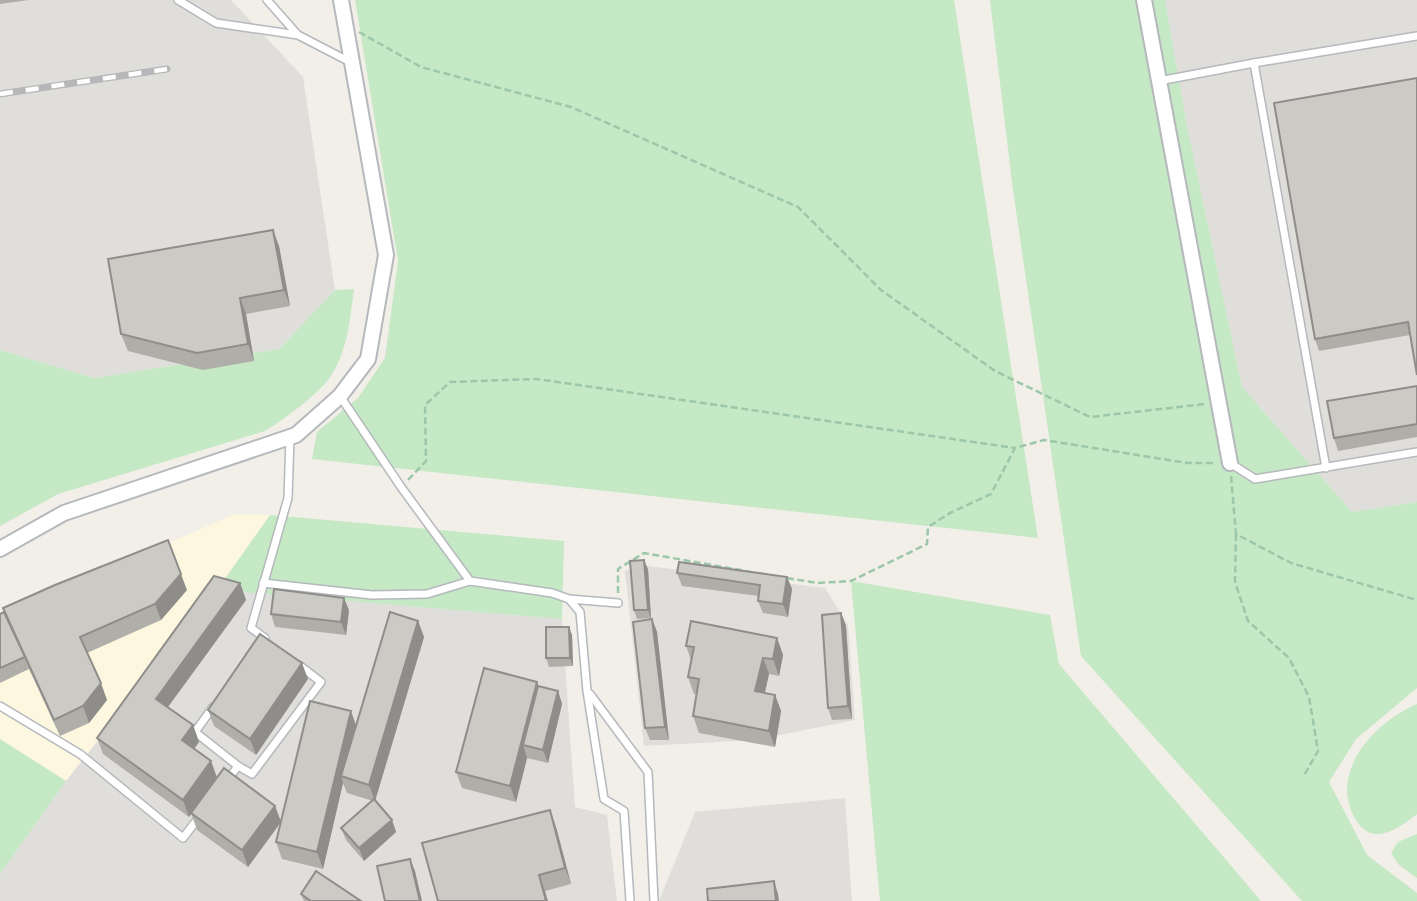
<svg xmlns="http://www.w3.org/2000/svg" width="1417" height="901" font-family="'Sofia Sans Condensed',sans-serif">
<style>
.commercial{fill:#fef7e0}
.industrial{fill:#e0deda}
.green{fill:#c5e8c5}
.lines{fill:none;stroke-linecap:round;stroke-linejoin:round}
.lane-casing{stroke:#b5b8bc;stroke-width:10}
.street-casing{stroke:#b5b8bc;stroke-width:18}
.path{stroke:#9cc7a9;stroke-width:2.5;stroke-dasharray:7 3.5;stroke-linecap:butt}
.lane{stroke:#fff;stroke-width:7}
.street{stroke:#fff;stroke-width:14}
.rail-casing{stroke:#b6b7b8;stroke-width:7}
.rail{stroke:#fff;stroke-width:4.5;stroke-dasharray:13;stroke-linecap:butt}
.wall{fill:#afaea9}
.shaded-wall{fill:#8f8d8a}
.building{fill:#cccac5;stroke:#8f8d8a;stroke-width:2}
</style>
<rect width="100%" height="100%" fill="#f1efe8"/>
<path class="commercial" d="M235 514 270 515 217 590 66 781 0 739V617Z"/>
<g class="industrial">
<path d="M0 0H231L303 77 335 290 279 349 94 378 0 350Z"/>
<path d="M1165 0H1417V502L1352 512 1242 387 1186 121Z"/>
<path d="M640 565 825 588 848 625 855 720 755 740 644 746 625 571Z"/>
<path d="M217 590 562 619 575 807 607 815 617 901H0V874L66 781Z"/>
<path d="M845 798 852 901H659L695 812Z"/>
</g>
<g class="green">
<path d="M355 0H954L1038 538 312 459 317 432 358 398 385 358 398 261Z"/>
<path d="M990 0H1165L1186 121 1242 387 1352 512 1417 502V688L1356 739 1329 782 1367 855 1417 893V901H1302L1081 656 1013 190Z"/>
<path d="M354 289C350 318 348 349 332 374 321 393 284 419 265 431L58 494 0 526V350L94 378 279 349 335 290Z"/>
<path d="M270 515 564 541 562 619 217 590Z"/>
<path d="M851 581 1050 615 1059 664 1261 901H880Z"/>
<path d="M1417 704V814C1407 822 1391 834 1378 834 1369 835 1361 828 1356 820 1327 772 1375 722 1417 704Z"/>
<path d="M0 739 66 781 0 874Z"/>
<path d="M1417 834V878L1399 865 1391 853 1398 842Z"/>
</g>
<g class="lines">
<defs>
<g id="lane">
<path d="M178 0 216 23 298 35 352 63"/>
<path d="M267 0 297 34"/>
<path d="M1254 63 1417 36"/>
<path d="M1159 81 1254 63 1326 468"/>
<path d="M340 396 401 487 470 581 552 593 569 599 580 612 587 691 604 799 624 811 630 901"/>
<path d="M1230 463 1255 479 1417 452"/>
<path d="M263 583 372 595 427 594 470 581"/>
<path d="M569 599 618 603"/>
<path d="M265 638 251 628 288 498 290 438"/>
<path d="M590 694 648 772 654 901"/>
<path d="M0 706 80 754 183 838 200 816"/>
<path d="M213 707 195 732 238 766"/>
<path d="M226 782 238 766 252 774 321 682 299 665"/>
</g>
<g id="street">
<path d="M1144 0 1230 463"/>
<path d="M0 549 64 513 296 435 340 396 368 359 386 255 341 0"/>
</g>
</defs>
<use href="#lane" class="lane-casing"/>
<use href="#street" class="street-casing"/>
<g class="path">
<path d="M359 32 421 67 571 107 798 207 881 290 995 371 1090 417 1205 404"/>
<path d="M1231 476 1236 534 1291 563 1417 600"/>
<path d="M408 480 426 461 425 405 450 382 536 379 1015 448"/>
<path d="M1236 534 1235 582 1248 621 1289 658 1309 697 1318 751 1303 777"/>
<path d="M787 578 817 583 851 581 927 544 928 527 950 513 991 494 1015 448 1044 440 1187 463H1216"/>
<path d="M618 593V569L644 553 763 574"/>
</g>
<use href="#lane" class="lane"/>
<use href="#street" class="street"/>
<defs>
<path id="rail" d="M0 94 167 69"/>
</defs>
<use href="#rail" class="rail-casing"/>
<use href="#rail" class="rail"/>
</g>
<g class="wall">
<path d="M0 0H29L0 4Z"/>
<path d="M1417 78 1410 335 1319 351 1315 339Z"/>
<path d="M279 246 290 306 246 314 254 361 203 370 128 351 121 334Z"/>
<path d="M1417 386V437L1338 451 1334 438Z"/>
<path d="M648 569 651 618 637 619 634 610Z"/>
<path d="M677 573 787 577 792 589 788 617 763 613 758 601 759 596 682 586Z"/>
<path d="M240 583 246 600 168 707 193 725 199 742 194 749 211 761 217 778 275 806 281 822 356 726 418 621 424 637 375 801 392 820 396 832 364 861 346 840 341 828 373 801 347 793 343 783 323 869 282 859 276 842 281 822 248 867 197 830 191 813 189 817 103 754 97 738Z"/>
<path d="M187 590 161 620 87 653 107 700 89 723 60 736 29 669 0 683V614Z"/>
<path d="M349 610 346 635 275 627 271 614Z"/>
<path d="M841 613 846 626 852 719 832 720 828 708Z"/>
<path d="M652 619 657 632 669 740H650L645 728Z"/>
<path d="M572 635 573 666 549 667 546 658Z"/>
<path d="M777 638 783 655 779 676 769 674 765 693 775 695 781 711 775 747 699 733 693 716 697 694H694L688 677 691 660 686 646Z"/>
<path d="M308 679 256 755 214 726 208 710Z"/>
<path d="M538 686 558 691 562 704 548 763 527 758 516 802 462 788 456 772Z"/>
<path d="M556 827 571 884 545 891 438 901Z"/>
<path d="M301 894 361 901H304Z"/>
</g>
<g class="shaded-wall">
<path d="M273 230 279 246 290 306 284 290Z"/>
<path d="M240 298 246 314 254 361 248 344Z"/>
<path d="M644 560 648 569 651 618 648 610Z"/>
<path d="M181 574 187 590 161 620 155 604Z"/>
<path d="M787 577 792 589 788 617 783 604Z"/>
<path d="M240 583 246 600 162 715 156 699Z"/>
<path d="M344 598 349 610 346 635 341 622Z"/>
<path d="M841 613 846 626 852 719 848 706Z"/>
<path d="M652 619 657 632 669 740 665 727Z"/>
<path d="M418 621 424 637 375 801 369 785Z"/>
<path d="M569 627 572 635 573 666 570 658Z"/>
<path d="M777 638 783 655 779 676 773 659Z"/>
<path d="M763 658 769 674 761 708 755 691Z"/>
<path d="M302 663 308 679 256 755 250 739Z"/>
<path d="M537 682 543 699 523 745 527 758 516 802 510 786Z"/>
<path d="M101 683 107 700 89 723 83 706Z"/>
<path d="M558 691 562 704 548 763 543 750Z"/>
<path d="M775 695 781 711 775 747 769 731Z"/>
<path d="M351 711 357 728 341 776 343 783 323 869 317 852Z"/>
<path d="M193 725 199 742 188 757 182 740Z"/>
<path d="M211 761 217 778 189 817 183 800Z"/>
<path d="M275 806 281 822 248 867 242 850Z"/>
<path d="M550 810 556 827 571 884 565 868Z"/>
<path d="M392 820 396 832 364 861 359 848Z"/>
<path d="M410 859 415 871 422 901H420Z"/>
<path d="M539 875 545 891 548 901H546Z"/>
<path d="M774 881 778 894 779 901H776Z"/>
</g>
<g class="building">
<path d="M1417 78V375L1408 322 1315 339 1274 103Z"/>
<path d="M273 230 284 290 240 298 248 344 197 353 121 334 108 259Z"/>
<path d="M1417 386V424L1334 438 1327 401Z"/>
<path d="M168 540 181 574 155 604 80 637 101 683 83 706 54 720 3 608 55 585Z"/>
<path d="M644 560 648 610H634L630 561Z"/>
<path d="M679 562 787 577 783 604 758 601 760 585 677 573Z"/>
<path d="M214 576 240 583 156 699 193 725 182 740 211 761 183 800 97 738Z"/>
<path d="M274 589 344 598 341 622 271 614Z"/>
<path d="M4 612 25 657 0 668V614Z"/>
<path d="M390 612 418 621 369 785 341 776Z"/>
<path d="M841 613 848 706 828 708 822 615Z"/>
<path d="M652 619 665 727 645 728 633 622Z"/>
<path d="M691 621 777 638 773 659 763 658 755 691 775 695 769 731 693 716 699 679 688 677 694 647 686 646Z"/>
<path d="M546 627H569L570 658H546Z"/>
<path d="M260 634 302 663 250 739 208 710Z"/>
<path d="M484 668 537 682 510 786 456 772Z"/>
<path d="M538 686 558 691 543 750 523 745Z"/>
<path d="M310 701 351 711 317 852 276 842Z"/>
<path d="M224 768 275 806 242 850 191 813Z"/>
<path d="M374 799 392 820 359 848 341 828Z"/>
<path d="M550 810 565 868 539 875 546 901H438L422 843Z"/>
<path d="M410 859 420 901H385L377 866Z"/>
<path d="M316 871 361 901H311L301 894Z"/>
<path d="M774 881 776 901H708L707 889Z"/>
</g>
</svg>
